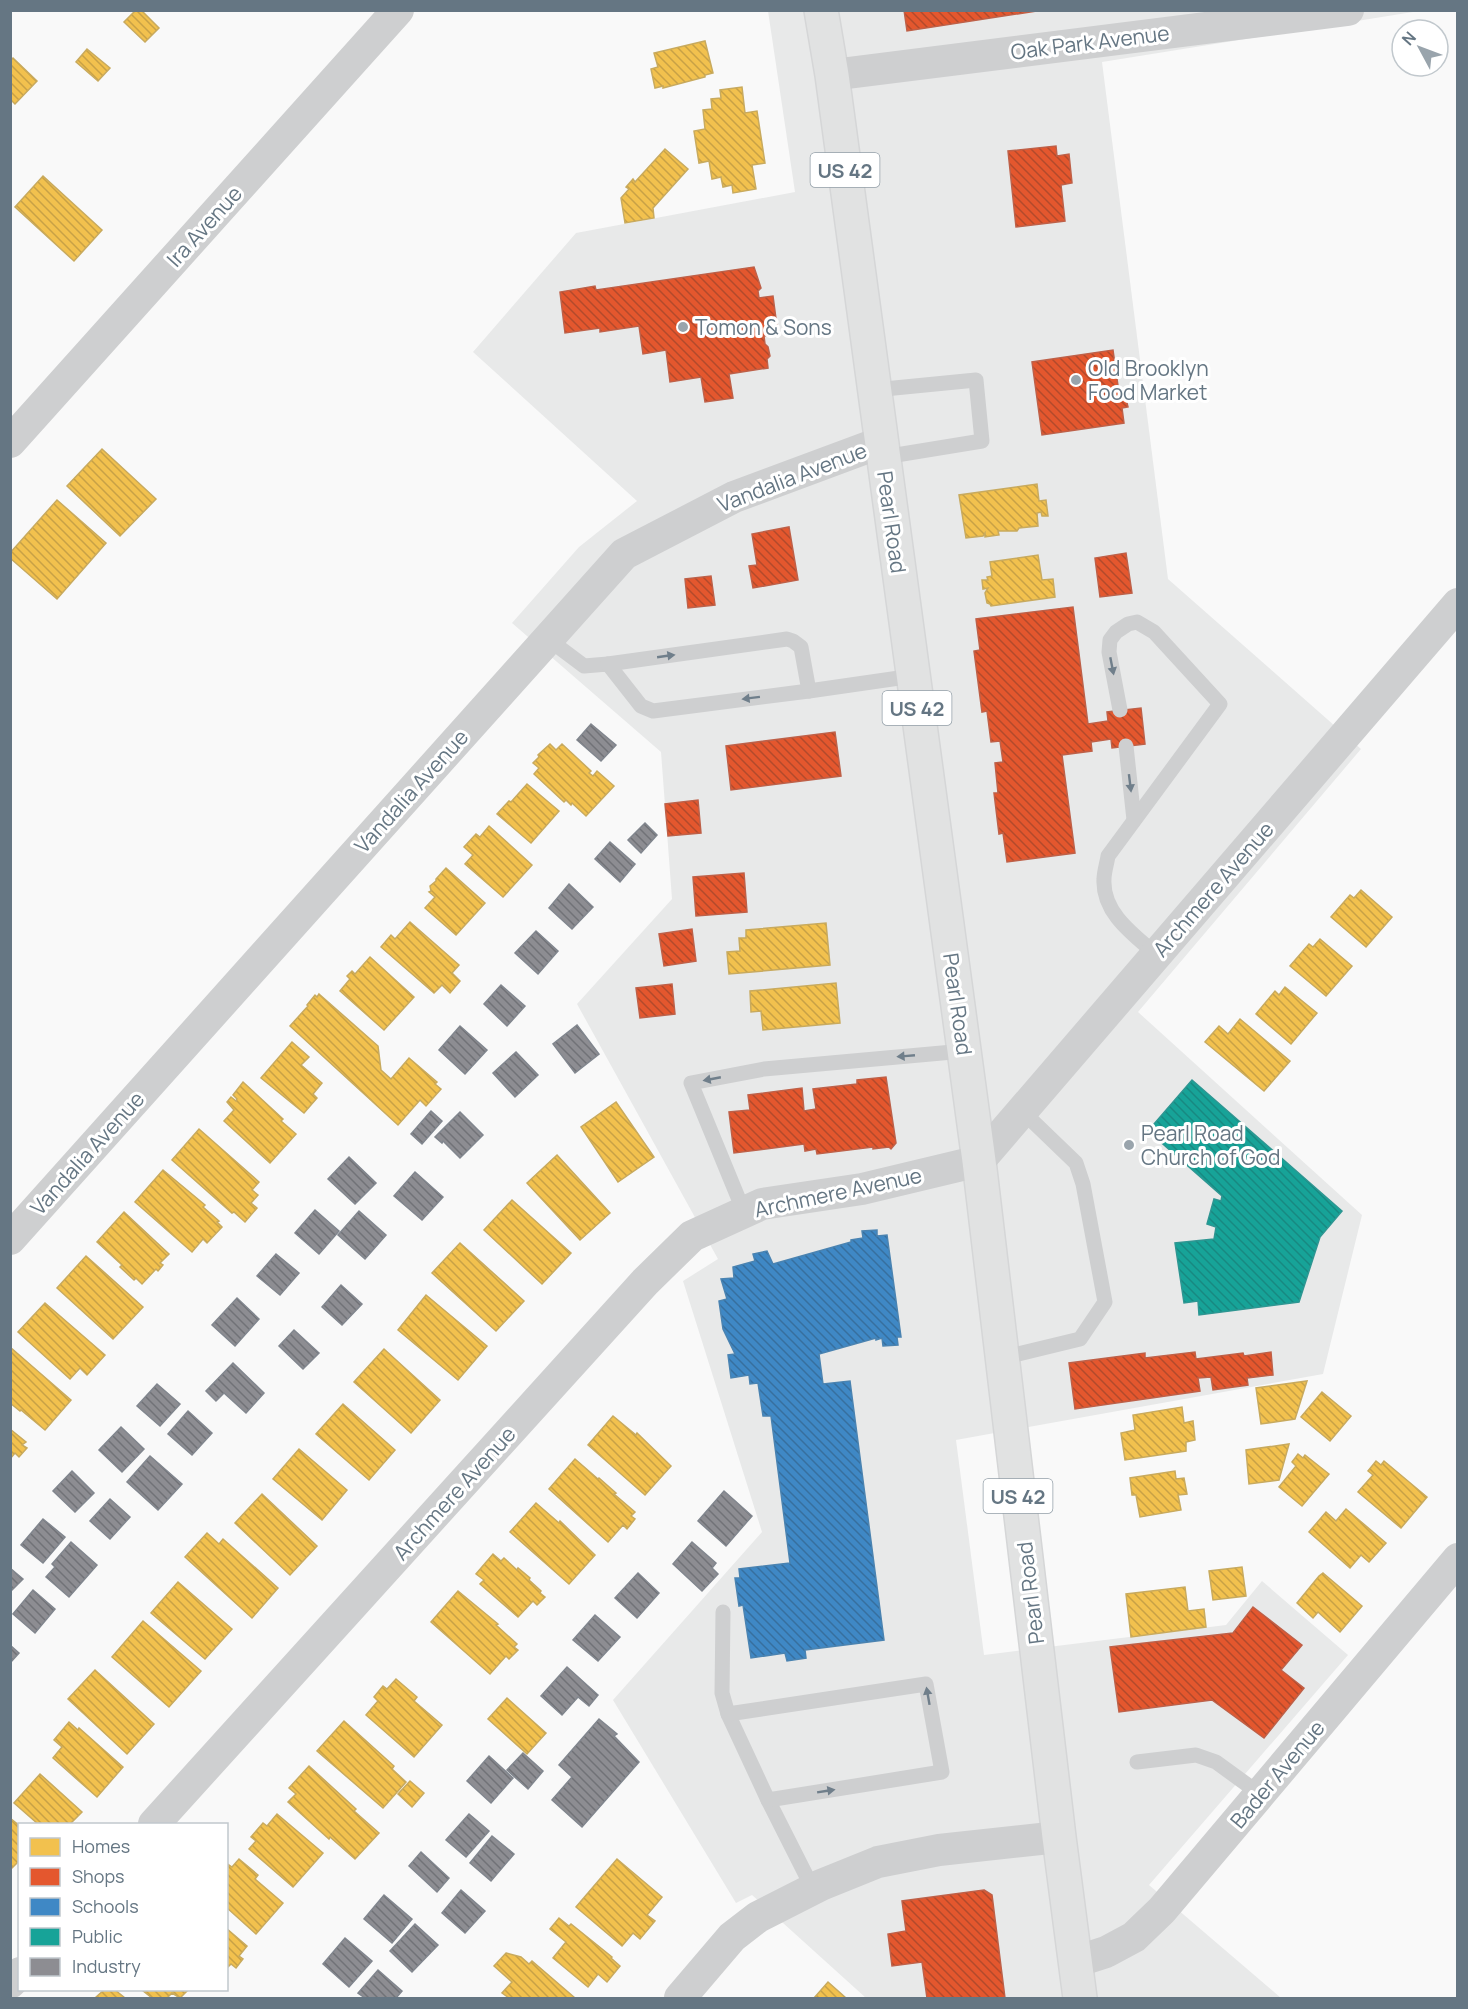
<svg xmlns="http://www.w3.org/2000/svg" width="1468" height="2009" font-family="Manrope,sans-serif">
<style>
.built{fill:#e8e9e9}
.homes{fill:url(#homes-back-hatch);stroke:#c8aa5e;stroke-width:1.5}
.shops{fill:url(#shops-back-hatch);stroke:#be6048;stroke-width:1.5}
.schools{fill:url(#schools-back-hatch);stroke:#4a83b1;stroke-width:1.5}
.public{fill:url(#public-back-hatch);stroke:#2e9692;stroke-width:1.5}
.industry{fill:url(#industry-back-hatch);stroke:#81868e;stroke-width:1.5}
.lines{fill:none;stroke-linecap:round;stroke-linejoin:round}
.primary-casing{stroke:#d5d6d7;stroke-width:36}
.lane{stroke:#cecfd0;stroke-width:15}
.street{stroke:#cecfd0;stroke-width:32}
.primary{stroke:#e1e2e2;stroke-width:33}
.oneway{fill:#707f8b}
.poi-dot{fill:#99a4ac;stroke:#fff;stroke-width:2}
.labels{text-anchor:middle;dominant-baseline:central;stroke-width:6;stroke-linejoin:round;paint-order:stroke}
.shield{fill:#fff;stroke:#939fa8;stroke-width:1.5}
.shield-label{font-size:20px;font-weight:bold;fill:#657683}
.street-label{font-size:21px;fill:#657683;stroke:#fff}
.poi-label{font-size:21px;fill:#657683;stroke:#fff;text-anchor:start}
</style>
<defs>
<pattern id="homes-back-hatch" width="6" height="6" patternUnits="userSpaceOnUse" patternTransform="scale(1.5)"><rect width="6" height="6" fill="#f2c14e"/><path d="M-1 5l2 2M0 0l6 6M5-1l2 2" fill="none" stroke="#c8a146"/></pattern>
<pattern id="shops-back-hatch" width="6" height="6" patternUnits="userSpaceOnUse" patternTransform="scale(1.5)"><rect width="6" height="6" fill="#e4572e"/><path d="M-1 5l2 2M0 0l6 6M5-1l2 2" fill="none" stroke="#b24a2c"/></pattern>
<pattern id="schools-back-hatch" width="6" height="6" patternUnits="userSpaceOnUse" patternTransform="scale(1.5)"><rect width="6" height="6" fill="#3f88c5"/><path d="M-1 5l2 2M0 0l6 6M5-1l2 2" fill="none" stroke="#376f9e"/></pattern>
<pattern id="public-back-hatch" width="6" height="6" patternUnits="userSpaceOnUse" patternTransform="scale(1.5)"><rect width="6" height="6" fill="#17a398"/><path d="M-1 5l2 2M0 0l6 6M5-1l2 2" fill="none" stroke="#188981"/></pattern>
<pattern id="industry-back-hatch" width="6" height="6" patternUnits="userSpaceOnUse" patternTransform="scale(1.5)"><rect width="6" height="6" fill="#8d8d92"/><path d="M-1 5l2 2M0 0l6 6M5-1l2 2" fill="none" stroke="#717277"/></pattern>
</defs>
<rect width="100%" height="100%" fill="#f9f9f9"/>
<path class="built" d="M768 11H1419L1102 62 1168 579 1361 749 1138 1012 1362 1215 1323 1374 956 1440 984 1655 1226 1625 1262 1581 1348 1655 1149 1885 1281 1998H866L752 1895 736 1903 613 1700 762 1532 683 1281 718 1259 577 1004 672 899 661 752 512 623 579 547 637 501 473 352 576 233 795 192Z"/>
<g class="homes">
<path d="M136 10H141L159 28 145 42 124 22Z"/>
<path d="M705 41 713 73 705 75V77L663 88V86L655 88 651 69 658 67 654 53Z"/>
<path d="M87 49 110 68 98 81 76 62Z"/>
<path d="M13 58 37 81 15 104 10 99V61Z"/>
<path d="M742 87 745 113 757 111 765 163 752 165 756 189 733 193 732 185 723 187 721 177 712 179 709 161 699 163 694 131 705 129 703 110 712 109 711 99 721 98 720 90Z"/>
<path d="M665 149 688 169 653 208 654 218 625 223 621 198 629 189 626 187 633 179 635 182Z"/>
<path d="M43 176 102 230 74 261 15 207Z"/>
<path d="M102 449 156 499 120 536 67 486Z"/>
<path d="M1037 484 1039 501 1046 500 1048 516H1042L1041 512 1037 513 1038 526 1019 528 1017 531H998L999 535 985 537V533L983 536 966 538 959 495Z"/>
<path d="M57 500 106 543 57 599 10 558V553Z"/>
<path d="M1038 555 1042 580 1053 579 1055 597 991 606 990 604 987 603 985 593 988 588 983 589 982 580H988L987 577 992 576 990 562Z"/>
<path d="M550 744 556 750 562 744 591 771 589 773 593 776 597 771 614 786 586 816 572 803 571 805 566 800 564 802 534 774 539 768 533 763 539 757 538 755Z"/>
<path d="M527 784 559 811 531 843 497 814 509 801 511 802Z"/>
<path d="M489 826 532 865 503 897 465 864 473 855 464 847 476 834 480 837Z"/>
<path d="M446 868 485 903 456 935 425 908 435 897 429 892 431 891 430 886 436 881V879Z"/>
<path d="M1361 890 1392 917 1366 947 1331 917 1350 895 1354 898Z"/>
<path d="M410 922 459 965 452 973 460 981 450 993 442 985 434 993 381 947 391 935 395 939Z"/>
<path d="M826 923 830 965 729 974 727 952 740 951 739 938H746V930Z"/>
<path d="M1320 939 1352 966 1326 996 1290 966 1309 944 1313 947Z"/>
<path d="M370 957 414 997 384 1030 340 991 350 979 347 976 352 971 355 974Z"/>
<path d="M836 983 840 1023 763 1030 761 1011 751 1012 750 991Z"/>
<path d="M1285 987 1317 1013 1291 1044 1256 1014 1275 991 1279 995Z"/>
<path d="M319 994 378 1046 381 1070 391 1079 409 1058 437 1082 435 1084 441 1089 426 1106 420 1100 398 1125 290 1026 308 1006 307 1005 315 995 317 997Z"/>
<path d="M1240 1019 1290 1061 1264 1091 1205 1042 1219 1026 1228 1034Z"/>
<path d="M292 1042 309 1057 301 1065 322 1083 313 1094 317 1098 304 1113 261 1078Z"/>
<path d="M243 1082 283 1119 281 1121 296 1134 270 1163 224 1121 234 1110 227 1102 231 1097 236 1101 237 1099 233 1095Z"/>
<path d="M616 1102 654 1157 618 1182 581 1127Z"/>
<path d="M199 1129 259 1182 252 1190 258 1195 251 1203 257 1208 245 1222 234 1212 232 1213 172 1160Z"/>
<path d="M557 1155 610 1213 580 1240 527 1183Z"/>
<path d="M163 1170 205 1205 203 1207 219 1221 217 1222 222 1227 207 1243 203 1239 192 1252 135 1202Z"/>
<path d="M512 1200 571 1253 542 1284 484 1230Z"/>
<path d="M124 1212 169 1254 160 1263 163 1265 158 1271 156 1269 142 1284 136 1278 134 1280 120 1267 122 1265 97 1242Z"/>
<path d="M460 1243 524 1301 496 1331 432 1273Z"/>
<path d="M86 1256 143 1307 113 1339 57 1288Z"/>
<path d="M426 1295 487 1346 458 1380 398 1330Z"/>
<path d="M45 1303 105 1355 87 1375 80 1368 70 1379 18 1332Z"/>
<path d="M10 1347 71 1400 45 1430 21 1410 20 1411 10 1403Z"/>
<path d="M384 1349 440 1400 411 1433 354 1382Z"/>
<path d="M1307 1381 1295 1419 1261 1424 1256 1388Z"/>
<path d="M1322 1392 1351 1416 1330 1441 1301 1417Z"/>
<path d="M343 1404 395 1450 369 1480 316 1434Z"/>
<path d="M1182 1407 1184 1423 1193 1421 1195 1440 1186 1442V1451L1125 1460 1121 1433 1135 1430 1133 1415Z"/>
<path d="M613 1416 636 1435 637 1433 671 1466 645 1495 588 1445Z"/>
<path d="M10 1429 26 1442 22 1445 27 1448 19 1457 15 1453 10 1459Z"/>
<path d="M1289 1444 1279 1480 1249 1484 1246 1450Z"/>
<path d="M299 1449 347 1490 322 1520 273 1479Z"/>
<path d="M1298 1454 1303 1458 1305 1455 1329 1474 1302 1506 1279 1487 1296 1466 1292 1462Z"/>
<path d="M575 1459 598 1479 599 1478 616 1493 614 1494 635 1512 631 1516 635 1519 627 1529 623 1525 608 1542 549 1489Z"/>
<path d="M1376 1461 1381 1465 1384 1461 1427 1497 1401 1528 1358 1492 1373 1475 1368 1471Z"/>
<path d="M1175 1471 1176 1479 1184 1478 1187 1494 1178 1495 1181 1510 1140 1517 1136 1495H1132L1130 1478Z"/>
<path d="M262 1494 317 1546 290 1575 235 1523Z"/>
<path d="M536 1503 559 1523 560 1521 595 1555 569 1584 510 1532Z"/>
<path d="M1346 1509 1386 1543 1369 1562 1361 1555 1350 1568 1309 1532 1326 1512 1336 1521Z"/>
<path d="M207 1533 219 1544 223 1539 278 1588 252 1618 185 1557Z"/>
<path d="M493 1554 501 1561 504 1558 517 1570 518 1568 530 1578 529 1580 541 1591 540 1593 545 1597 537 1605 533 1601 518 1617 480 1584 484 1580 476 1574Z"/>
<path d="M1242 1567 1246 1596 1213 1600 1209 1571Z"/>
<path d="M1323 1573 1362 1606 1340 1632 1318 1612 1313 1618 1297 1603 1319 1576Z"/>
<path d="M178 1582 232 1629 205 1659 151 1613Z"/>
<path d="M1185 1587 1188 1611 1204 1609 1206 1627 1131 1637 1126 1594Z"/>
<path d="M458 1591 498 1624 496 1625 517 1644 514 1647 518 1650 509 1659 506 1656 490 1674 431 1622Z"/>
<path d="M143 1621 201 1671 169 1707 112 1657Z"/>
<path d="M95 1670 154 1724 127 1754 68 1699Z"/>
<path d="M396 1679 417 1697 414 1701 442 1725 414 1757 366 1715 378 1701 374 1697 383 1686 387 1689Z"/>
<path d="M507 1698 546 1733 527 1754 488 1719Z"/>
<path d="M344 1721 394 1766 392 1769 406 1782 383 1808 317 1751Z"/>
<path d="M69 1722 78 1730 79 1728 123 1767 97 1797 53 1758 62 1747 54 1740Z"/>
<path d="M309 1766 356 1809 354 1811 379 1833 355 1859 330 1837 329 1839 288 1802 296 1794 289 1788Z"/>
<path d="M40 1774 82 1812 70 1824H38L14 1803Z"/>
<path d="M410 1781 424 1793 412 1807 398 1794Z"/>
<path d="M277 1814 323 1853 293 1887 249 1849 256 1841 251 1837 263 1823 267 1826Z"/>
<path d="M10 1818 20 1826V1860L10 1870Z"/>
<path d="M239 1859 258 1875 255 1879 283 1903 256 1934 226 1907V1863L232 1867Z"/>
<path d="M617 1859 662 1897 647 1915 655 1921 640 1939 633 1933 622 1946 576 1907Z"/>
<path d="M559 1918 569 1926 571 1924 612 1957 611 1958 620 1966 607 1982 598 1974 588 1987 553 1958 566 1942 550 1929Z"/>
<path d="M226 1928 247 1946 239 1956 243 1959 236 1968 231 1964 226 1969Z"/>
<path d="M506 1953 521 1957 529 1964 532 1961 575 1998H509L502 1993 512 1982 494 1966Z"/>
<path d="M828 1982 846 1998H814Z"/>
<path d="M104 1990H115L125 1998H95Z"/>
<path d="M142 1990H188L180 1998 172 1993 167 1998H152Z"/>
</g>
<g class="shops">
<path d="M904 10H1043L907 31Z"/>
<path d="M1056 146 1057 156 1069 154 1072 183 1061 185 1065 221 1016 227 1008 151Z"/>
<path d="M754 267 761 288 758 291 759 298 773 296 778 334 764 336 765 344 768 347 770 356 767 359 768 368 729 374 733 398 705 402 701 377 670 382 666 350 643 354 639 326 600 332V328L565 333 560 292 595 286 596 290Z"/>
<path d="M1113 350 1120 400 1126 399 1128 407 1122 408 1124 423 1042 435 1032 362Z"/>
<path d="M789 527 798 580 753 588 749 566 757 565 752 534Z"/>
<path d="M1126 553 1132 593 1100 597 1095 558Z"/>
<path d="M711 576 715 605 688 608 685 579Z"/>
<path d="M1073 607 1088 724 1108 721 1107 712 1141 708 1145 744 1112 748 1111 739 1091 742 1092 751 1062 755 1075 853 1007 862 1003 833 999 834 994 793H998L995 763 1003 762 1000 741 991 742 987 711 982 712 974 651 980 650 976 619Z"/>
<path d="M835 732 841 776 731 790 726 746Z"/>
<path d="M698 800 701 833 668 836 665 804Z"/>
<path d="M744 873 747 912 696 916 693 877Z"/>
<path d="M692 929 696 961 664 966 659 934Z"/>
<path d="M672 984 675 1014 640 1018 636 988Z"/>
<path d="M886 1077 896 1143 891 1149 889 1147 873 1149V1147L817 1154 816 1149 805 1151 804 1144 734 1153 729 1112 750 1110 748 1095 802 1088 804 1111 816 1109 813 1089 857 1084V1080Z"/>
<path d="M1195 1352 1196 1359 1243 1353 1244 1356 1271 1352 1273 1375 1247 1378 1248 1385 1213 1390 1211 1377 1198 1378 1200 1391 1075 1409 1069 1363 1145 1353V1358Z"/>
<path d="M1253 1607 1302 1645 1281 1670 1304 1688 1264 1738 1212 1700 1119 1712 1110 1647 1233 1633Z"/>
<path d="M984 1890 992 1895 1005 1998H927L922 1962 892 1966 888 1934 906 1931 902 1901Z"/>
</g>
<path class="schools" d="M877 1230V1236L887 1235 901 1337H897L898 1345 883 1346 882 1338 876 1340V1338L819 1354 823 1384 850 1381 884 1640 805 1650 806 1658 787 1661 785 1653 751 1658 743 1605 739 1606 735 1578H740L739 1569 790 1563 771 1416H763L758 1383 750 1384 749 1375 731 1378 728 1355 735 1354 723 1329 719 1301 727 1299 721 1279 734 1278 733 1267 755 1261 753 1254 767 1251 773 1264 851 1242V1240L863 1238 862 1231Z"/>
<path class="public" d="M1192 1080 1342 1211 1320 1237 1299 1302 1199 1315 1198 1301 1184 1303 1175 1243 1214 1239 1216 1227 1207 1224 1214 1199 1221 1201 1222 1196 1148 1131Z"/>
<g class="industry">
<path d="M591 724 616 745 601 761 577 740Z"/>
<path d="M645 823 657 835 641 853 628 840Z"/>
<path d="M610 842 635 864 620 882 595 859Z"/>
<path d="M569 884 593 907 572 929 549 908Z"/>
<path d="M536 931 558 951 538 974 515 953Z"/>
<path d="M501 985 525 1006 507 1026 484 1004Z"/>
<path d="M577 1025 599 1054 575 1073 553 1044Z"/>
<path d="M460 1026 487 1050 465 1074 439 1050Z"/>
<path d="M516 1052 538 1075 515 1097 493 1073Z"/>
<path d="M431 1111 442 1121 422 1144 411 1134Z"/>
<path d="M460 1112 483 1135 460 1158 443 1141 442 1143 435 1137Z"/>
<path d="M349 1157 376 1183 355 1204 328 1179Z"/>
<path d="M415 1172 443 1197 422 1220 394 1196Z"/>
<path d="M315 1210 339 1231 319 1254 295 1233Z"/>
<path d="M359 1211 386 1235 365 1259 338 1235Z"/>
<path d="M276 1254 299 1273 280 1295 257 1276Z"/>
<path d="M341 1285 362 1304 342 1325 322 1307Z"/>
<path d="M237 1298 259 1319 235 1346 212 1325Z"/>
<path d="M294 1330 319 1353 303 1369 279 1346Z"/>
<path d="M233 1363 264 1393 246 1413 224 1393 216 1401 206 1391Z"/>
<path d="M157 1384 180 1404 160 1426 137 1406Z"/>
<path d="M188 1411 212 1433 192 1455 168 1434Z"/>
<path d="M121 1427 144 1449 122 1472 99 1450Z"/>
<path d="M150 1456 182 1484 158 1510 127 1482Z"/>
<path d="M72 1471 94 1493 75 1512 53 1491Z"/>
<path d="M724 1491 752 1516 726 1546 698 1521Z"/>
<path d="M110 1499 130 1517 110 1539 90 1521Z"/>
<path d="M43 1519 65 1537 43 1563 21 1545Z"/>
<path d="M71 1542 97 1565 69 1597 46 1577 55 1567 52 1564Z"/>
<path d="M692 1542 716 1563 712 1568 718 1574 702 1591 673 1564Z"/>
<path d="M10 1568 23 1579 10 1592Z"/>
<path d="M638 1573 659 1593 637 1618 615 1598Z"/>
<path d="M33 1590 55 1609 35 1633 13 1614Z"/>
<path d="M595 1615 620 1637 598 1661 573 1640Z"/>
<path d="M10 1645 19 1653 10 1663Z"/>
<path d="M567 1667 598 1695 589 1706 578 1697 562 1715 541 1696Z"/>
<path d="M599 1719 617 1734 614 1736 639 1762 582 1827 552 1800 572 1777 559 1765Z"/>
<path d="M523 1753 543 1771 528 1789 507 1770Z"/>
<path d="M489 1756 513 1778 491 1803 467 1781Z"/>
<path d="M469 1814 489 1831 466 1857 446 1840Z"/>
<path d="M492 1836 514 1854 491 1881 470 1863Z"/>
<path d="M421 1852 449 1878 437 1892 409 1866Z"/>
<path d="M461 1890 485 1911 465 1933 442 1913Z"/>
<path d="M384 1895 412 1919 392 1943 364 1919Z"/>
<path d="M415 1924 438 1945 412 1972 390 1951Z"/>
<path d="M345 1938 372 1961 349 1987 323 1964Z"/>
<path d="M378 1970 402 1991 396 1998H365L358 1993Z"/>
</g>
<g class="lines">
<defs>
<path id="primary" d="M821 10 832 75 979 1161 1059 1837 1080 1998"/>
</defs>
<use href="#primary" class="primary-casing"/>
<g class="lane">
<path d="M874 390 976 380 982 441 884 457"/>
<path d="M548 639 584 666 608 664 641 706 653 711 809 691"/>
<path d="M608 664 787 639 793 641 801 647 809 691 913 676"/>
<path d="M1120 710 1109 652 1110 640 1116 632 1128 624 1137 622 1154 632 1220 704 1108 856C1107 863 1104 872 1104 879 1102 913 1134 935 1157 955"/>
<path d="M1126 746 1134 820"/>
<path d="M744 1212 691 1083 764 1069 964 1051"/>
<path d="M1002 1358 1080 1339 1105 1302 1083 1184 1076 1163 1022 1111"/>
<path d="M723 1612 722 1693 728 1714 768 1800 813 1889"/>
<path d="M728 1714 926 1684 942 1772 768 1800"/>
<path d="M1137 1762 1196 1755 1216 1762 1260 1794"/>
</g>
<g class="street">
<path d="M832 75 1348 10"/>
<path d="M10 442 398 10"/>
<path d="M10 1239 624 554 734 497 882 442"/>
<path d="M154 1824 645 1282 692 1236 762 1204 862 1189 979 1161 1458 604"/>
<path d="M1075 1962 1106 1952 1134 1937 1162 1910 1458 1559"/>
<path d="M10 1983 20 1973"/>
<path d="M680 1998 732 1937 758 1917 821 1885 878 1862 939 1850 1059 1837"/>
</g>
<use href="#primary" class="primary"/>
</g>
<defs><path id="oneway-solid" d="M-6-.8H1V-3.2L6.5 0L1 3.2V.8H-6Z" transform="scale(1.5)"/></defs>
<g class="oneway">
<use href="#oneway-solid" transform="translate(666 656) rotate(-8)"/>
<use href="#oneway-solid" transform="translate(1112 666) rotate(79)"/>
<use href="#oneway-solid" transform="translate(751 698) rotate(173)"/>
<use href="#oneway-solid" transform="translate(1130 783) rotate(83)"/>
<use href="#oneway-solid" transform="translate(906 1056) rotate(175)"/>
<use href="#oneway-solid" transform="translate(712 1079) rotate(169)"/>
<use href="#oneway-solid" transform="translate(928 1696) rotate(-100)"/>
<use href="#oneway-solid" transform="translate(826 1791) rotate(-9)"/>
</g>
<g class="poi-dot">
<circle cx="683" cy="327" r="6"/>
<circle cx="1076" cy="380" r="6"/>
<circle cx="1129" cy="1145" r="6"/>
</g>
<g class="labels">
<g class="shield">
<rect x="810.5" y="153" width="69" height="34" rx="4.5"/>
<rect x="882.5" y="691" width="69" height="34" rx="4.5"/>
<rect x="983.5" y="1479" width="69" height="34" rx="4.5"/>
</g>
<g class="shield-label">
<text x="845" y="170">US 42</text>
<text x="917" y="708">US 42</text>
<text x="1018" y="1496">US 42</text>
</g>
<g class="street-label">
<text transform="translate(1090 42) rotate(-7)">Oak Park Avenue</text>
<text transform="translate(204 226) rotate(-48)">Ira Avenue</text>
<text transform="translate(792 477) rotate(-21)">Vandalia Avenue</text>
<text transform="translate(892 522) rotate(82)">Pearl Road</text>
<text transform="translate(411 791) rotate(-48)">Vandalia Avenue</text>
<text transform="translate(1213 889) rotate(-49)">Archmere Avenue</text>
<text transform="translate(958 1004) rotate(82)">Pearl Road</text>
<text transform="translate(87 1153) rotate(-48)">Vandalia Avenue</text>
<text transform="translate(838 1192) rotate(-12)">Archmere Avenue</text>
<text transform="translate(454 1493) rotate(-48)">Archmere Avenue</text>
<text transform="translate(1030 1593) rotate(-97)">Pearl Road</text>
<text transform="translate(1277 1774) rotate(-50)">Bader Avenue</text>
</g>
<g class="poi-label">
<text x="695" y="327">Tomon &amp; Sons</text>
<text x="1088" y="368">Old Brooklyn<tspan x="1088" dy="24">Food Market</tspan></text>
<text x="1141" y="1133">Pearl Road<tspan x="1141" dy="24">Church of God</tspan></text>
</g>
</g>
<rect width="1468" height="2009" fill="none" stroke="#657683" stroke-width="24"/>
<rect x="18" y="1823" width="210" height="168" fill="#ffffff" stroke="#c1c8cd" stroke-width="1.5"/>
<rect x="30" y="1838" width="30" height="18" fill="#f2c14e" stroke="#c1c8cd" stroke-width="1.5"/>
<text x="72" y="1853" font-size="18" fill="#657683">Homes</text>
<rect x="30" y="1868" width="30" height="18" fill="#e4572e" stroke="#c1c8cd" stroke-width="1.5"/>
<text x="72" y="1883" font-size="18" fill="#657683">Shops</text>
<rect x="30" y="1898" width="30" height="18" fill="#3f88c5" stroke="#c1c8cd" stroke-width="1.5"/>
<text x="72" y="1913" font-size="18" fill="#657683">Schools</text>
<rect x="30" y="1928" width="30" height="18" fill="#17a398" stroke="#c1c8cd" stroke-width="1.5"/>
<text x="72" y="1943" font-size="18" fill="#657683">Public</text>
<rect x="30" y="1958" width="30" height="18" fill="#8d8d92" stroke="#c1c8cd" stroke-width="1.5"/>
<text x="72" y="1973" font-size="18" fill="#657683">Industry</text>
<g transform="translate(1420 48) rotate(311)"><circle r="28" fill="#ffffff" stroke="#c1c8cd" stroke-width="1.5"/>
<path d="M0-4.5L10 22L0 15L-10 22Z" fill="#99a4ac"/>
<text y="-9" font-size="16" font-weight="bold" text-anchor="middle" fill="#657683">N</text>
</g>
</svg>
